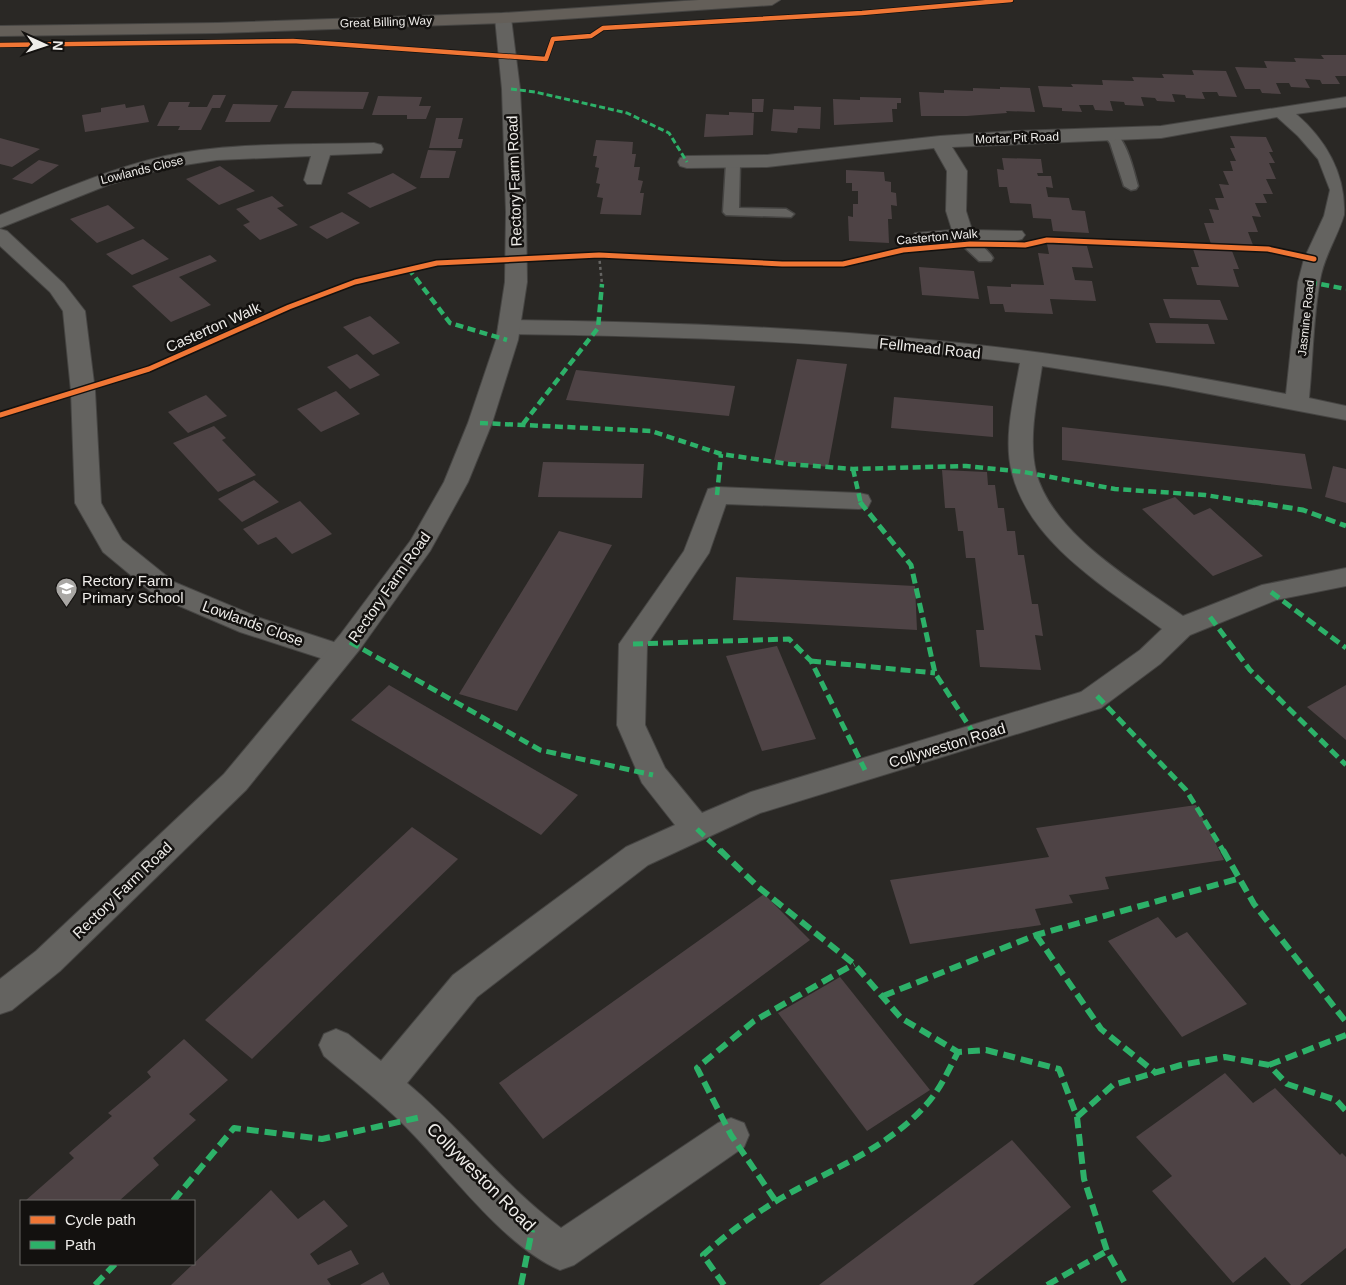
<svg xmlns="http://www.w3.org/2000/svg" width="1346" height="1285" font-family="Arial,sans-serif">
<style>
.building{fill:#4e4345}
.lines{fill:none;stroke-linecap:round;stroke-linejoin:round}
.service-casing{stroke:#464543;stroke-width:3}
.minor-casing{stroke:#464543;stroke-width:2}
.tertiary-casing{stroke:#464543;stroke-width:2}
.primary-casing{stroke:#464543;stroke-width:2}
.path{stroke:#666563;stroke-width:2.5;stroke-dasharray:3 3;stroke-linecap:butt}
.service{fill:#646360;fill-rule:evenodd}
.minor{fill:#646360;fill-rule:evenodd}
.tertiary{fill:#646360;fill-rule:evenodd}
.primary{fill:#645f59;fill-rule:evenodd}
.quiet-far3{stroke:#2db169;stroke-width:3;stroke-dasharray:6 3;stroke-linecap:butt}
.quiet-far2{stroke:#2db169;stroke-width:4.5;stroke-dasharray:8 4.5;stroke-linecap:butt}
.quiet-far1{stroke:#2db169;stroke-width:5;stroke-dasharray:10 5;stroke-linecap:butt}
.quiet{stroke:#2db169;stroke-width:6;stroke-dasharray:12 6;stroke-linecap:butt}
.cycleway-far1-casing{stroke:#13110f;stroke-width:6}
.cycleway-casing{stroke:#13110f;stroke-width:8}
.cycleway-far1{stroke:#f07635;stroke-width:4.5}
.cycleway{stroke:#f07635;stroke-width:5}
.labels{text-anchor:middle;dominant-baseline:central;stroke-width:5;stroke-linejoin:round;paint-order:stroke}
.far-street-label{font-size:12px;fill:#eeece9;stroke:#13110f}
.street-label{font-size:15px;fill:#eeece9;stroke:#13110f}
.poi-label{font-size:15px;fill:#eeece9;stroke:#13110f;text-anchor:start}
.near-street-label{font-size:18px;fill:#eeece9;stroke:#13110f}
</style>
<rect width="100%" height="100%" fill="#2a2825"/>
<g class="building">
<path d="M1321 55H1346V76H1335L1340 84H1322L1320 80 1305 79 1310 88 1291 87 1289 83H1276L1281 94 1262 93 1260 89H1245L1235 67 1267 68 1264 61 1296 62 1294 58 1324 59Z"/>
<path d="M1192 70 1226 71 1237 97 1219 96 1217 92H1202L1205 99 1186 98 1185 95 1172 94 1175 102 1157 101 1155 98 1141 97 1144 106 1125 105 1124 102 1110 101 1113 111 1095 110 1093 105H1079L1082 112 1062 111V108L1043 107 1038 86 1073 87 1071 84 1103 85 1102 80 1134 81 1132 77 1164 78 1162 74 1194 75Z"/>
<path d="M1000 87 1030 88 1035 112 1006 111 1007 113 967 116H921L919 92 944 93V90L973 91V88L1000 89Z"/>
<path d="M292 91 369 92 363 109 284 108Z"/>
<path d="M213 95H226L220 108H212L201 130H178L180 126H157L169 102H190L188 107H207Z"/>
<path d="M378 96 422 97 419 106H431L426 119H407V115H372Z"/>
<path d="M860 97 901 98V103H897V109H892L893 122 834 125 833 99 860 100Z"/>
<path d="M752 99H764L763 112H752Z"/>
<path d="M125 104 126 108 144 105 149 122 85 132 82 115 101 112V108Z"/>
<path d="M233 104 278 105 270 122H225Z"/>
<path d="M794 106 821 107 820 129 798 128 797 133 771 131 773 109 794 110Z"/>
<path d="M729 112 754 113 753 135 704 137 706 114 729 115Z"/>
<path d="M436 118H463L458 139H463L461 148H429Z"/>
<path d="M1230 136 1266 137 1273 152H1269L1275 163H1269L1276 179H1266L1273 194H1263L1267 203H1255L1261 217 1252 216 1258 232H1248L1253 245 1211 244 1204 223H1214L1209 209 1219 210 1215 198H1224L1219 184 1229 185 1223 171H1233L1230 161H1236L1230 148H1235Z"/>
<path d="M0 138 40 149 12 167 0 164Z"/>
<path d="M596 140 633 142 632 154H636L634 167H640L638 180 643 181 640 193H644L641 215 600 214 603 198 597 197 600 184 596 183 599 168 595 167 597 156H593Z"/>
<path d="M428 150 456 151 449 178H420Z"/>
<path d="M1002 158 1041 159 1043 173H1037L1038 176H1051L1053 188 1046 187 1048 197 1069 198 1072 210 1085 211 1089 233 1053 231 1051 219 1033 218 1031 204 1010 203 1007 187H999L997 169 1004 170Z"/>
<path d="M39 160 59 165 32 184 12 179Z"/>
<path d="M220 166 255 191 219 205 186 179Z"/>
<path d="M846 170 884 172 885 181 891 182V192L896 193 897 206 891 205 892 219H888L889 243 849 241 848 216 853 217V204H858V191H852V183H846Z"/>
<path d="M393 173 417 188 370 208 347 193Z"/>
<path d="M272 196 284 206 277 208 298 225 260 240 243 225 250 222 236 209Z"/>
<path d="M108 205 135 228 97 243 70 219Z"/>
<path d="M342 212 360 223 327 239 309 227Z"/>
<path d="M143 239 169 259 132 275 106 254Z"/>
<path d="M1047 244 1087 246 1093 268 1072 267 1075 280 1092 281 1096 301 1050 299 1053 314 1005 312 1003 304H990L987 286 1011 287V284L1044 285 1038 253 1049 254Z"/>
<path d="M1193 249 1232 251 1239 269H1233L1239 287 1197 285 1191 267H1199Z"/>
<path d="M210 255 217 261 179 277 211 305 171 322 132 286Z"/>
<path d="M919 267 974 271 979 299 922 295Z"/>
<path d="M1163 299 1220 300 1228 320 1170 318Z"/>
<path d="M370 316 400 343 373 355 343 327Z"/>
<path d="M1149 323 1208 324 1215 344 1156 343Z"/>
<path d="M357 354 380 375 350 389 327 367Z"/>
<path d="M797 359 847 364 828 467 774 460Z"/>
<path d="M576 370 735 386 729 416 566 400Z"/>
<path d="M336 391 360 414 321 432 297 409Z"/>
<path d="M206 395 227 416 188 433 168 412Z"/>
<path d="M894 397 993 406V437L891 428Z"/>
<path d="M214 426 226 438 222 440 256 475 218 492 173 443Z"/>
<path d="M1062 427 1305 454 1312 489 1062 460Z"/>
<path d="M543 462 644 464 642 498 538 497Z"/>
<path d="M1333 466 1346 469V503L1325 497Z"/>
<path d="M942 470 987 472 988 485H995L998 508H1004L1007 531H1015L1018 555H1024L1032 604H1038L1043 636 1035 635 1041 670 980 667 976 630H984L975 558H966L963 531H958L955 508H945Z"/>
<path d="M254 480 279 502 242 522 218 499Z"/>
<path d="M1175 497 1194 515 1210 508 1263 556 1213 576 1142 509Z"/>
<path d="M300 501 332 534 292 554 276 537 258 545 243 529Z"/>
<path d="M559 531 612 545 517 711 459 694Z"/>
<path d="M736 577 915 586 917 630 733 620Z"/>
<path d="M777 646 816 739 762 751 726 656Z"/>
<path d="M389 685 578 795 541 835 351 720Z"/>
<path d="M1346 685V740L1307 707Z"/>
<path d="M1196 805 1224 860 1105 877 1109 889 1069 895 1073 903 1035 909 1041 925 910 944 890 880 1049 857 1036 828Z"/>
<path d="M412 827 458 859 252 1059 205 1020Z"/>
<path d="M764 894 810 940 543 1139 499 1083Z"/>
<path d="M1158 917 1176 938 1187 932 1247 1004 1182 1037 1108 941Z"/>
<path d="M840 977 930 1090 867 1131 778 1013Z"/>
<path d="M184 1039 228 1080 189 1114 196 1120 153 1158 159 1165 119 1201H25L74 1158 69 1153 112 1116 108 1113 151 1077 147 1072Z"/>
<path d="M1225 1073 1253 1103 1275 1088 1340 1155 1342 1153 1346 1157V1248L1300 1285H1291L1265 1257 1233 1283 1152 1191 1172 1176 1136 1137Z"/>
<path d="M1012 1140 1071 1207 973 1285H819Z"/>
<path d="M271 1190 298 1219 324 1200 348 1226 310 1254 318 1265 351 1250 359 1264 327 1279 331 1285H171Z"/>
<path d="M383 1272 390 1285H360Z"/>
</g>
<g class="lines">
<defs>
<g id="service">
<path d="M1111 131C1126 135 1134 172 1138 186L1136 189 1131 190 1124 186 1110 143 1104 135Z"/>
<path d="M733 159 740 163 739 208 786 209 794 214 791 217 726 215 723 212 726 163Z"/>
<path d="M964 230 970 232 991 255 993 258 991 261H979L964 247 956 235Z"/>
</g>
<g id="minor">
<path d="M1346 97V107L1296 114C1325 139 1346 173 1344 215 1337 238 1324 256 1320 280 1313 318 1313 359 1309 398L1346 406V420L1168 386 1042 366C1037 400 1028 438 1036 472 1052 534 1134 581 1183 616L1262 585 1346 568V586L1276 600 1190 635 1160 664 1101 708 760 813 648 865 477 997 407 1083C461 1128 504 1186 561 1228L718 1123 731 1118 744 1123 749 1135 744 1147 574 1265 560 1270C505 1247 452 1174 410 1131 384 1104 353 1081 324 1056L319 1045 324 1034 336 1029 348 1034 381 1061 453 975 626 847 675 825 642 783 617 725 619 644 684 551 708 489 717 487 859 493 868 495 871 501 868 507 859 509 726 504 709 553 647 645 645 725 665 768 702 813 751 792 1081 692 1140 650 1162 629C1107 588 1030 544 1012 473 1003 438 1014 398 1020 363 850 342 680 336 509 334L501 332 498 327 501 322 509 320C649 322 789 326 929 340 1049 351 1168 371 1286 394L1298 282 1304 259 1324 216 1330 190 1318 159 1298 136 1277 117 1161 138 952 147 967 171 966 211 972 230 1022 231 1025 235 1022 239 1015 241 922 243 915 241 912 237 915 233 952 230 946 211 947 171 934 148 767 167 687 168 680 166 678 162 680 158 687 156 767 155 940 136 1013 131 1161 126Z"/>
<path d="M374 143 381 145 383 149 381 153 330 155 321 184H307L304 180 311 156 217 160 165 168 108 185 0 228V215C54 193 108 169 165 156 233 142 304 145 374 143Z"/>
<path d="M0 229 7 231 64 284 85 311 95 391 101 503 122 540 174 582 260 618 349 647 353 654 349 661 339 664 240 632 156 596 103 552 75 503 71 391 63 311 50 292 0 246Z"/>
</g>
<path id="tertiary" d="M503 13 511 18 520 89 526 212 527 282 518 340 492 423 468 482 430 551 360 649 246 790 60 971 12 1010 0 1014V979L36 951 224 774 340 635 411 540 444 482 468 423 496 340 505 282 506 212 502 89 495 18Z"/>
<path id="primary" d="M699 0H780L772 5 503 23 217 33 0 36V26L217 23 503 13Z"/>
</defs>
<use href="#service" class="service-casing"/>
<use href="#minor" class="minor-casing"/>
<use href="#tertiary" class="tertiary-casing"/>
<use href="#primary" class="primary-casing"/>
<path class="path" d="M599 255 602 284"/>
<use href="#service" class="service"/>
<use href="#minor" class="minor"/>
<use href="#tertiary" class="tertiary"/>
<use href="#primary" class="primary"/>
<path class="quiet-far3" d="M511 89 535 92 627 113 669 133 687 162"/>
<g class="quiet-far2">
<path d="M408 268 450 323 507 340"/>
<path d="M1309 282 1346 289"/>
<path d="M480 423 651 431 721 454 789 464 853 469 966 466 1024 472 1115 489 1205 495 1262 504"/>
<path d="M523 424 598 328 602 284"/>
<path d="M853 469 861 504"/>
<path d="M717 495 721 454"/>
</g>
<g class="quiet-far1">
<path d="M860 502 911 565 935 673 976 737"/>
<path d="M1253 502 1303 510 1346 526"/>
<path d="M1271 592 1346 648"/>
<path d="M1210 617 1250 670 1346 765"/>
<path d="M350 642 540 750 653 775"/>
<path d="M633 644 789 639 811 661 865 770"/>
<path d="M811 661 935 673"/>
<path d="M1097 696 1186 790 1224 852"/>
<path d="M697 829 721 852"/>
</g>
<g class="quiet">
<path d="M720 850 757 886 854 964 901 1018 958 1052 986 1050 1059 1069 1077 1117 1084 1179 1107 1251 1126 1285"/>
<path d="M1223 850 1254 904 1346 1022"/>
<path d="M1036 935 1101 1029 1156 1073"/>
<path d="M883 996 1036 935 1237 879"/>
<path d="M1269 1065 1346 1035"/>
<path d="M1077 1117 1113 1085 1181 1065 1225 1057 1269 1065 1287 1084 1336 1100 1346 1111"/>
<path d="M775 1200 731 1135 697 1068 754 1021 854 964"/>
<path d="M173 1201 234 1128 322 1139 421 1117"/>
<path d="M95 1285 115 1264"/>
<path d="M521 1285 532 1230"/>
<path d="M724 1285 703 1255C728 1233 754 1214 783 1197 830 1170 887 1148 924 1107 939 1092 948 1071 958 1052"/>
<path d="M1047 1285 1107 1251"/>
</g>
<defs>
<path id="cycleway-far1" d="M0 45 293 41 546 59 553 39 591 36 603 28 862 13 1011 0"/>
<path id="cycleway" d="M0 415 149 369 289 307 355 282 437 263 599 255 782 264H843L903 250 970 244 1025 245 1047 240 1268 249 1314 259"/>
</defs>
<use href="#cycleway-far1" class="cycleway-far1-casing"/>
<use href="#cycleway" class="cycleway-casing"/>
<use href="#cycleway-far1" class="cycleway-far1"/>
<use href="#cycleway" class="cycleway"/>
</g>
<defs>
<symbol id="school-pin" viewBox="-11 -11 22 30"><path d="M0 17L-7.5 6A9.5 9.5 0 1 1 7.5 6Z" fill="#a9a7a4" stroke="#13110f"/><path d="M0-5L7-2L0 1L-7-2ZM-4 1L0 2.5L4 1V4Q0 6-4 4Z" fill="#fff"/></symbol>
</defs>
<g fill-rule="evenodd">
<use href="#school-pin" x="54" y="576" width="25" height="34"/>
</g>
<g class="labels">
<g class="far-street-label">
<text transform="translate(386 22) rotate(-2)">Great Billing Way</text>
<text transform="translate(1017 138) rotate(-2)">Mortar Pit Road</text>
<text transform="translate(142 170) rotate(-14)">Lowlands Close</text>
<text transform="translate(937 237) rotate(-5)">Casterton Walk</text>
<text transform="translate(1306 318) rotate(-84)">Jasmine Road</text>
</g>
<g class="street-label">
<text transform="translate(514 181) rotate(-92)">Rectory Farm Road</text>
<text transform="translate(213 327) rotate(-24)">Casterton Walk</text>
<text transform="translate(930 348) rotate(6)">Fellmead Road</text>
<text transform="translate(389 587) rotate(-55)">Rectory Farm Road</text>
<text transform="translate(253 623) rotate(20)">Lowlands Close</text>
<text transform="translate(947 745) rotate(-17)">Collyweston Road</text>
<text transform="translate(122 890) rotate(-44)">Rectory Farm Road</text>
</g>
<g class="poi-label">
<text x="82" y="580">Rectory Farm<tspan x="82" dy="17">Primary School</tspan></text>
</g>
<g class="near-street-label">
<text transform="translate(481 1177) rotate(45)">Collyweston Road</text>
</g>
</g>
<rect x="20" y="1200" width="175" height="65" fill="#13110f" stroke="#6b6966"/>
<rect x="30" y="1216" width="25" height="8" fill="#f07635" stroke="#6b6966"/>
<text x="65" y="1225" font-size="15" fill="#eeece9">Cycle path</text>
<rect x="30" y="1241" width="25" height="8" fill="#2db169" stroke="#6b6966"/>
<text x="65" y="1250" font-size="15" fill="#eeece9">Path</text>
<g transform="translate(45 45) rotate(93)" stroke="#13110f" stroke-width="4" paint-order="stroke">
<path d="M0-4L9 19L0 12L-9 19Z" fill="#eeece9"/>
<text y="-8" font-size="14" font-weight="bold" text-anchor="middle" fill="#eeece9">N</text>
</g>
</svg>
